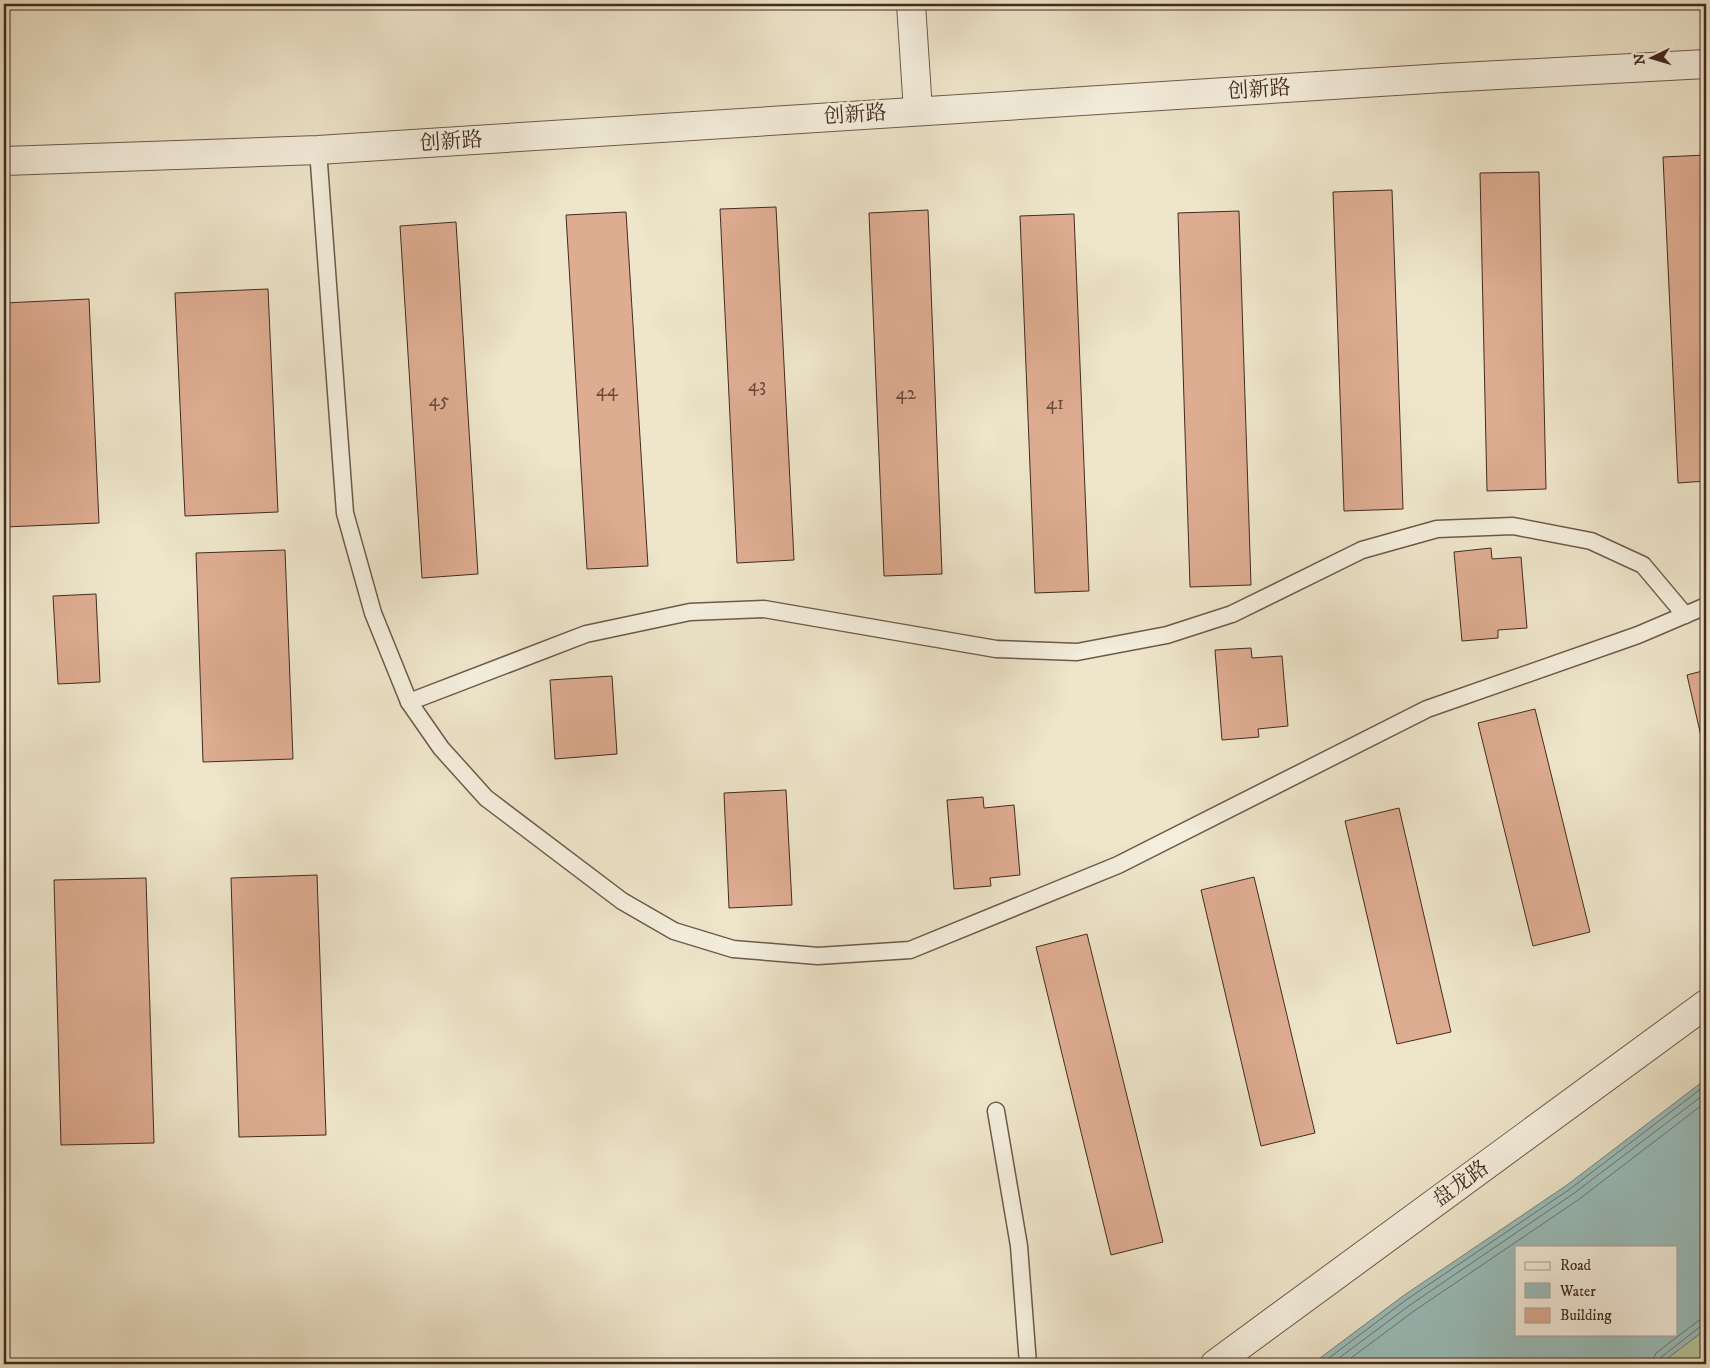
<svg xmlns="http://www.w3.org/2000/svg" width="1710" height="1368" font-family="'IM FELL DW Pica','Noto Serif SC',serif">
<style>
.green{fill:#b6c598;stroke:#7c785b}
.water{fill:#9abebc;stroke:#77837d;fill-rule:evenodd}
.lines{fill:none;stroke-linecap:round;stroke-linejoin:round}
.shore{stroke:#6e746d;stroke-width:1}
.building{fill:#deac91;stroke:#432b1e}
.service-casing{stroke:#6e5a49;stroke-width:19}
.minor-casing{stroke:#6e5a49;stroke-width:30}
.service{stroke:#f4eedd;stroke-width:16}
.minor{stroke:#f4eedd;stroke-width:28}
.labels{text-anchor:middle;dominant-baseline:central;stroke-width:5;stroke-linejoin:round;paint-order:stroke}
.number-label{font-size:19px;fill:#6a4b3b}
.street-label{font-size:21px;fill:#432b1e;stroke:#f4eedd}
</style>
<rect width="100%" height="100%" fill="#eee5ca"/>
<filter id="stains"><feTurbulence type="fractalNoise" baseFrequency=".004" numOctaves="4"/><feColorMatrix values="0 0 0 0 .2 0 0 0 0 .09 0 0 0 0 .02 0 0 0 .5 -.17"/></filter>
<radialGradient id="worn" r=".72"><stop offset=".6" stop-color="#630" stop-opacity="0"/><stop offset="1" stop-color="#630" stop-opacity=".3"/></radialGradient>
<path class="green" d="M1706 1329V1364H1660Z"/>
<path class="water" d="M1706 1079V1329L1660 1364H1312L1403 1296 1567 1185ZM1516 1247H1676V1334H1516Z"/>
<g class="lines">
<g class="shore">
<path d="M1321 1364 1406 1300 1570 1189 1706 1085"/>
<path d="M1331 1364 1410 1305 1573 1194 1706 1093"/>
<path d="M1343 1364 1414 1311 1578 1200 1706 1102"/>
<path d="M1651 1364 1656 1353 1698 1321 1706 1319"/>
<path d="M1658 1364 1660 1358 1701 1326 1706 1325"/>
</g>
</g>
<g class="building">
<path d="M1706 155V481L1678 483 1663 157Z"/>
<path d="M1539 172 1546 489 1487 491 1480 173Z"/>
<path d="M1392 190 1403 509 1344 511 1333 192Z"/>
<path d="M776 207 794 560 737 563 720 209Z"/>
<path d="M928 210 942 574 884 576 869 213Z"/>
<path d="M1239 211 1251 585 1190 587 1178 213Z"/>
<path d="M626 212 648 566 587 569 566 215Z"/>
<path d="M1074 214 1089 591 1035 593 1020 216Z"/>
<path d="M456 222 478 574 422 578 400 226Z"/>
<path d="M268 289 278 512 185 516 175 293Z"/>
<path d="M89 299 99 523 5 527 4 303Z"/>
<path d="M1491 548 1492 559 1521 557 1527 628 1498 630V638L1462 641 1454 552Z"/>
<path d="M285 550 293 759 203 762 196 553Z"/>
<path d="M96 594 100 682 58 684 53 596Z"/>
<path d="M1251 648 1252 658 1282 656 1288 726 1258 729 1259 737 1222 740 1215 650Z"/>
<path d="M1706 670V758L1687 675Z"/>
<path d="M612 676 617 754 555 759 550 680Z"/>
<path d="M1535 709 1590 932 1533 946 1478 723Z"/>
<path d="M786 790 792 905 729 908 724 793Z"/>
<path d="M983 797 984 808 1014 805 1020 875 990 878 991 886 954 889 947 800Z"/>
<path d="M1399 808 1451 1032 1397 1044 1345 821Z"/>
<path d="M317 875 326 1135 239 1137 231 878Z"/>
<path d="M1254 877 1315 1133 1261 1146 1201 890Z"/>
<path d="M146 878 154 1143 61 1145 54 880Z"/>
<path d="M1087 934 1163 1242 1111 1255 1036 947Z"/>
</g>
<g class="lines">
<defs>
<g id="service">
<path d="M318 150 345 513 373 613 409 702 441 748 486 798 622 901 674 931 733 949 818 956 910 950 1118 865 1427 709 1638 635 1706 606"/>
<path d="M409 702 586 634 690 612 764 609 996 649 1077 652 1167 635 1232 614 1362 550 1437 529 1513 526 1591 541 1643 565 1685 615"/>
<path d="M996 1111 1019 1246 1028 1364"/>
</g>
<g id="minor">
<path d="M911 4 918 111"/>
<path d="M4 161 318 150 1443 78 1706 64"/>
<path d="M1215 1364 1706 1004"/>
</g>
</defs>
<use href="#service" class="service-casing"/>
<use href="#minor" class="minor-casing"/>
<use href="#service" class="service"/>
<use href="#minor" class="minor"/>
</g>
<g class="labels">
<g class="number-label">
<text x="757" y="385">43</text>
<text x="607" y="390">44</text>
<text x="906" y="393">42</text>
<text x="439" y="400">45</text>
<text x="1055" y="403">41</text>
</g>
<g class="street-label">
<text transform="translate(1259 90) rotate(-4)">创新路</text>
<text transform="translate(855 115) rotate(-4)">创新路</text>
<text transform="translate(451 142) rotate(-4)">创新路</text>
<text transform="translate(1461 1184) rotate(-36)">盘龙路</text>
</g>
</g>
<rect width="1710" height="1368" fill="none" stroke="#eee5ca" stroke-width="20"/>
<rect x="5" y="5" width="1700" height="1358" fill="none" stroke="#432b1e" stroke-width="2.5"/>
<rect x="10" y="10" width="1690" height="1348" fill="none" stroke="#432b1e"/>
<rect x="1515" y="1246" width="162" height="90" fill="#f4eedd" stroke="#ada091"/>
<rect x="1525" y="1262" width="25" height="8" fill="#f4eedd" stroke="#ada091"/>
<text x="1560" y="1270" font-size="15" fill="#432b1e">Road</text>
<rect x="1525" y="1283" width="25" height="15" fill="#9abebc" stroke="#ada091"/>
<text x="1560" y="1296" font-size="15" fill="#432b1e">Water</text>
<rect x="1525" y="1308" width="25" height="15" fill="#deac91" stroke="#ada091"/>
<text x="1560" y="1320" font-size="15" fill="#432b1e">Building</text>
<g transform="translate(1652 58) rotate(265)" stroke="#f4eedd" stroke-width="4" paint-order="stroke">
<path d="M0-4L9 19L0 12L-9 19Z" fill="#432b1e"/>
<text y="-8" font-size="14" font-weight="bold" text-anchor="middle" fill="#432b1e">N</text>
</g>
<rect width="100%" height="100%" filter="url(#stains)"/>
<rect width="100%" height="100%" fill="url(#worn)"/>
</svg>
